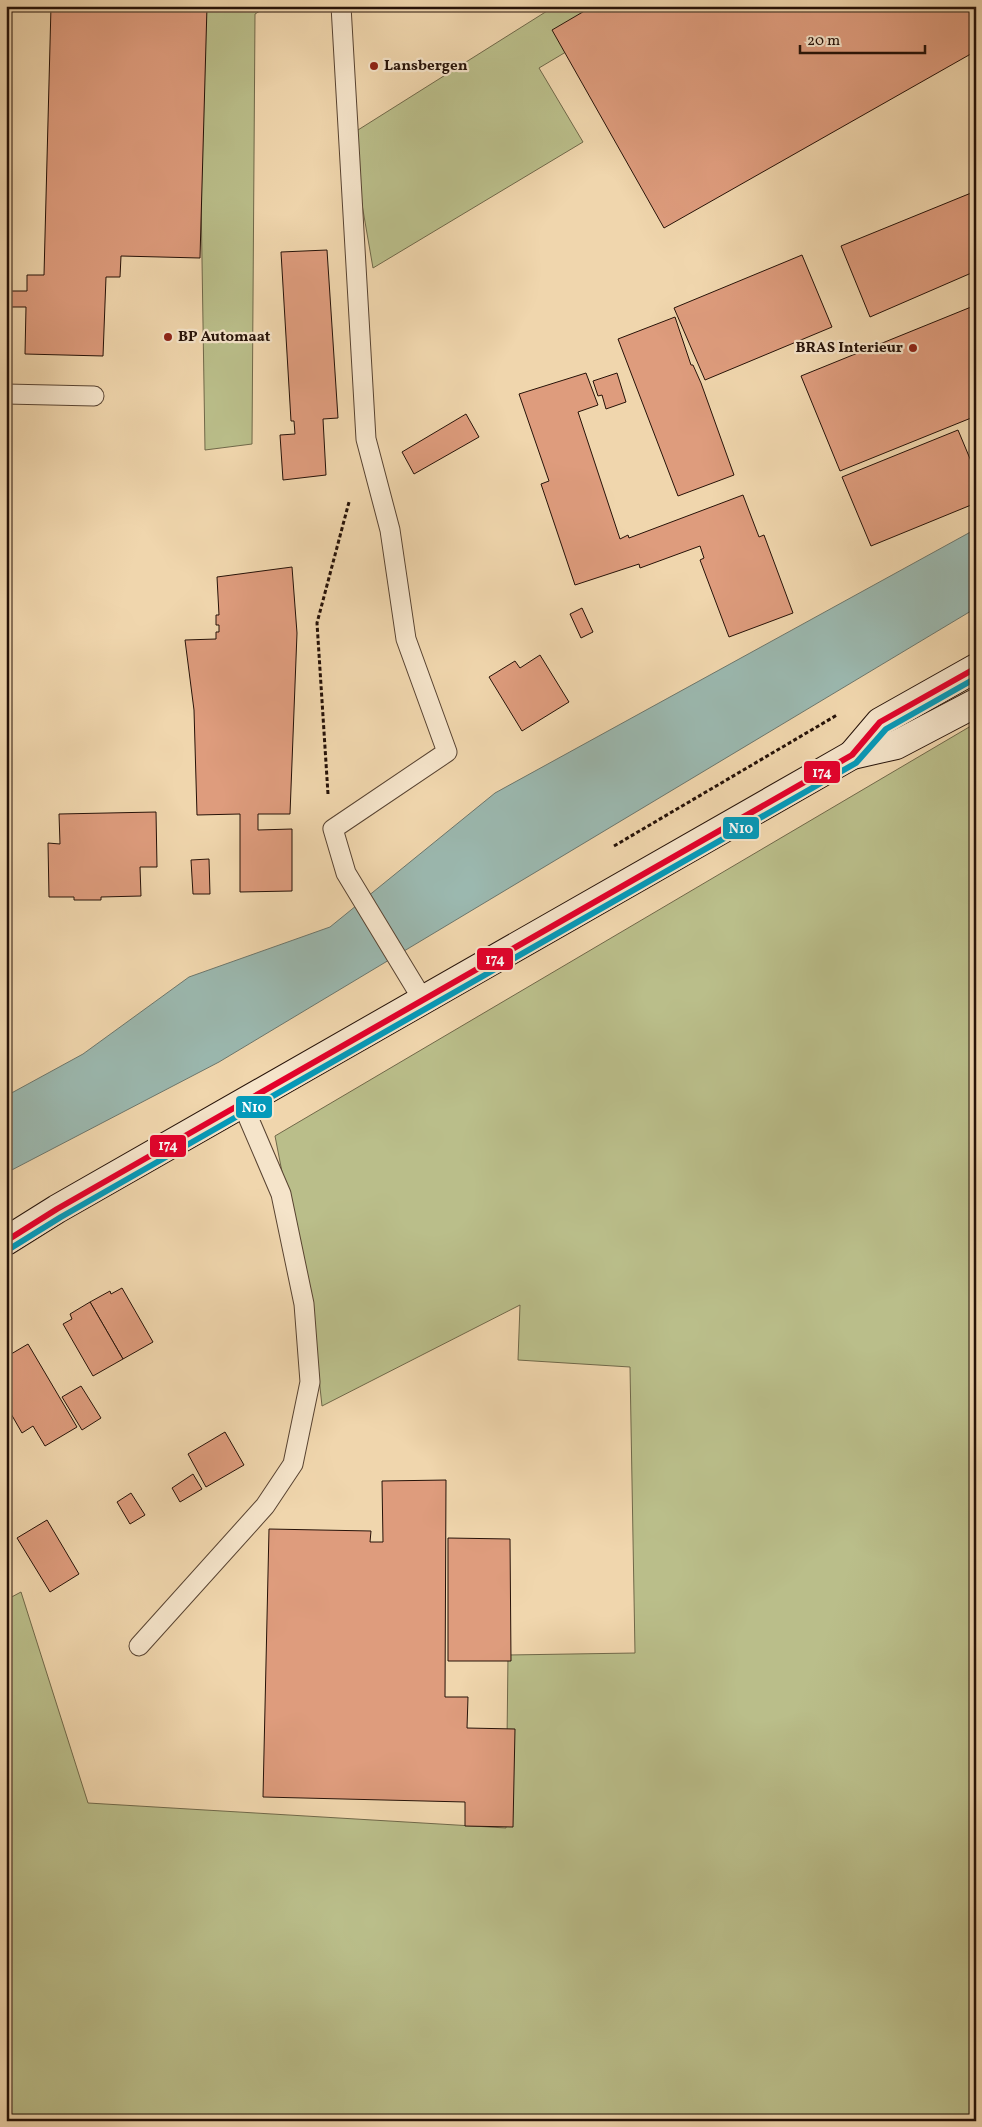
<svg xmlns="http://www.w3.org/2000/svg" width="982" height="2127" font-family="Vollkorn,serif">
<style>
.green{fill:#babe8a;stroke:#706849}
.water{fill:#9bb8af;stroke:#6c766c}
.building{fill:#de9c7d;stroke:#261208}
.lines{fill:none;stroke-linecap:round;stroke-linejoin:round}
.lane-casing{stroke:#584331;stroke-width:21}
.secondary-casing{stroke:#261208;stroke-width:30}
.path{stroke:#261208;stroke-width:3;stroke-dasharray:4 2.5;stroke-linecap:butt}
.lane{stroke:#f5e4ca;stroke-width:19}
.secondary{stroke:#f5e4ca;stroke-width:28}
.bus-1-casing{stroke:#f5e4ca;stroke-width:10}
.bus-2-casing{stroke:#f5e4ca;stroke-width:10}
.bus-1{stroke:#e4002b;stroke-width:6}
.bus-2{stroke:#049aba;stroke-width:6}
.poi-dot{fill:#8f2418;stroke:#f5e4ca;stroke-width:2}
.labels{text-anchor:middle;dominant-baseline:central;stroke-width:4.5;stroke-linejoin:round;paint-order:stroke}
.poi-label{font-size:15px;font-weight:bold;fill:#261208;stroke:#f5e4ca;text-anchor:start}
.line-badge{stroke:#f5e4ca;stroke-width:2}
.badge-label{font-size:14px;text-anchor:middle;font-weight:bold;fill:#fff}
</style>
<rect width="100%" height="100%" fill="#f0d6ad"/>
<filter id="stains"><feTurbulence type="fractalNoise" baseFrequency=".004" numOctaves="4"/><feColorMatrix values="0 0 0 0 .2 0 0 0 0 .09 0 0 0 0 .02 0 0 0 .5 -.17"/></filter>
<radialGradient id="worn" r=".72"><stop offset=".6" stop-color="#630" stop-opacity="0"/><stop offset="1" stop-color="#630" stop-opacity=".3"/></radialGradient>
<g class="green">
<path d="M198 6H268L255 14 252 444 205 450Z"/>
<path d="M555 6H643L539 68 583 142 373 268 350 135Z"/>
<path d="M976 723V2121H6V1600L21 1592 88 1803 506 1828 508 1655 635 1653 630 1367 518 1360 520 1305 322 1406 315 1341 275 1136Z"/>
</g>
<path class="water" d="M976 529V608L219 1062 6 1173V1096L83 1054 189 977 330 927 495 793Z"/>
<g class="building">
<path d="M51 6H207L200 258 121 256 120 277H106L103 356 25 354 26 307H11V291H27V275H44Z"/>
<path d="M593 6H976V51L664 228 552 30Z"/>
<path d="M976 191V271L870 317 841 246Z"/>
<path d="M327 250 338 418 323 419 326 475 283 480 280 435 295 434 294 421H291L281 252Z"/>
<path d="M802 255 832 327 705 380 674 308Z"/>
<path d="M976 305V416L840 471 801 376Z"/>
<path d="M675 317 691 365H693L701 383 734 475 678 496 618 339Z"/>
<path d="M586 373 598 405 578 412 620 539 628 535 629 538 743 495 759 537 764 535 793 613 729 637 700 560 704 558 700 546 640 568 639 564 575 585 541 484 549 481 519 394Z"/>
<path d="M617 373 626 402 606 409 602 395 598 396 593 381Z"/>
<path d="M466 414 479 437 414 474 402 452Z"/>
<path d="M958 430 976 473V503L871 546 842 477Z"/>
<path d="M292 567 297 633 290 814H258V830L292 829V891L240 892V814L197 815 194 710 185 640 216 639V632H219V625H216V615H219L217 577Z"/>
<path d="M582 608 593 632 581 638 570 614Z"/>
<path d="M540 655 569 702 522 731 489 677 515 661 520 668Z"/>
<path d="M156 812 157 867H140L141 896 101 897V900H74V897H49L48 843 60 844 59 814Z"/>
<path d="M209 859 210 894H193L191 860Z"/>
<path d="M122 1288 153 1342 123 1359 90 1302 110 1291 111 1294Z"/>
<path d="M90 1302 123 1359 93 1376 63 1324 72 1319 70 1314Z"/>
<path d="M28 1344 77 1427 45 1446 33 1426 22 1433 6 1405V1357Z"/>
<path d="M81 1386 101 1418 82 1430 62 1397Z"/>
<path d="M225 1432 244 1465 206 1487 188 1454Z"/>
<path d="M193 1474 202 1489 180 1502 172 1488Z"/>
<path d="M446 1480 445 1697H468L467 1728 515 1729 513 1827 465 1826V1802L263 1797 269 1529 371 1531 370 1542H383L382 1481Z"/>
<path d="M131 1493 145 1515 130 1524 117 1502Z"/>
<path d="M47 1520 79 1574 50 1592 17 1538Z"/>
<path d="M448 1538 510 1539 511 1661H448Z"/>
</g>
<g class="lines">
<defs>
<g id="lane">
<path d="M341 6 366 439 390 530 406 639 447 752 333 829 346 873 423 1000"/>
<path d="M6 394 94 396"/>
<path d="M139 1646 265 1506 293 1464 310 1382 304 1304 281 1194 242 1103"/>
</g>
<g id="secondary">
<path d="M852 755 880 722 976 668"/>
<path d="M6 1241 57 1209 852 755 896 745 976 703"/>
</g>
</defs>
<use href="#lane" class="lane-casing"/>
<use href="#secondary" class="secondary-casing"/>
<g class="path">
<path d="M328 794 317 623 349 502"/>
<path d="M614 846 837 715"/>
</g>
<use href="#lane" class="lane"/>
<use href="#secondary" class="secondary"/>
<defs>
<path id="bus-1" d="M6 1241 57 1209 852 755 880 722 976 668"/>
<path id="bus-2" d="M11 1248 61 1217 856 763 886 729 976 678"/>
</defs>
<use href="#bus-1" class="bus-1-casing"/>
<use href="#bus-2" class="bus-2-casing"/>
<use href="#bus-1" class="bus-1"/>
<use href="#bus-2" class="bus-2"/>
</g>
<g class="poi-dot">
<circle cx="374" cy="66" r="5"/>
<circle cx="168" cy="337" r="5"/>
<circle cx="913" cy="348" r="5"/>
</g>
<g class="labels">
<g class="poi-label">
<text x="384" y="66">Lansbergen</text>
<text x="178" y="337">BP Automaat</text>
<text x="903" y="348" text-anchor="end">BRAS Interieur</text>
</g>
</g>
<g class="line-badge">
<rect x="803" y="760" width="38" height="24" rx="5" fill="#e4002b"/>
<rect x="722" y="816" width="38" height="24" rx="5" fill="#049aba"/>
<rect x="476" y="947" width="38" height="24" rx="5" fill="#e4002b"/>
<rect x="235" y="1095" width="38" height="24" rx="5" fill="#049aba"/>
<rect x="149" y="1134" width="38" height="24" rx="5" fill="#e4002b"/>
</g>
<g class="badge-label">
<text x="822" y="777">174</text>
<text x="741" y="833">N10</text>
<text x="495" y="964">174</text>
<text x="254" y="1112">N10</text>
<text x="168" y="1150">174</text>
</g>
<rect width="982" height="2127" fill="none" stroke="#f0d6ad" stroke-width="25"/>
<rect x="8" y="8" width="967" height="2112" fill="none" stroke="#261208" stroke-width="2.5"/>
<rect x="12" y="12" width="957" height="2102" fill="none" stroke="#261208"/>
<path d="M800 45v8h125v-8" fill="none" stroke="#261208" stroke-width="2.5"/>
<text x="807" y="45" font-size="15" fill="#261208" stroke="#f5e4ca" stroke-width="4" paint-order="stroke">20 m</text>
<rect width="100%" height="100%" filter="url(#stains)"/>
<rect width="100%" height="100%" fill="url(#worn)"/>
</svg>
